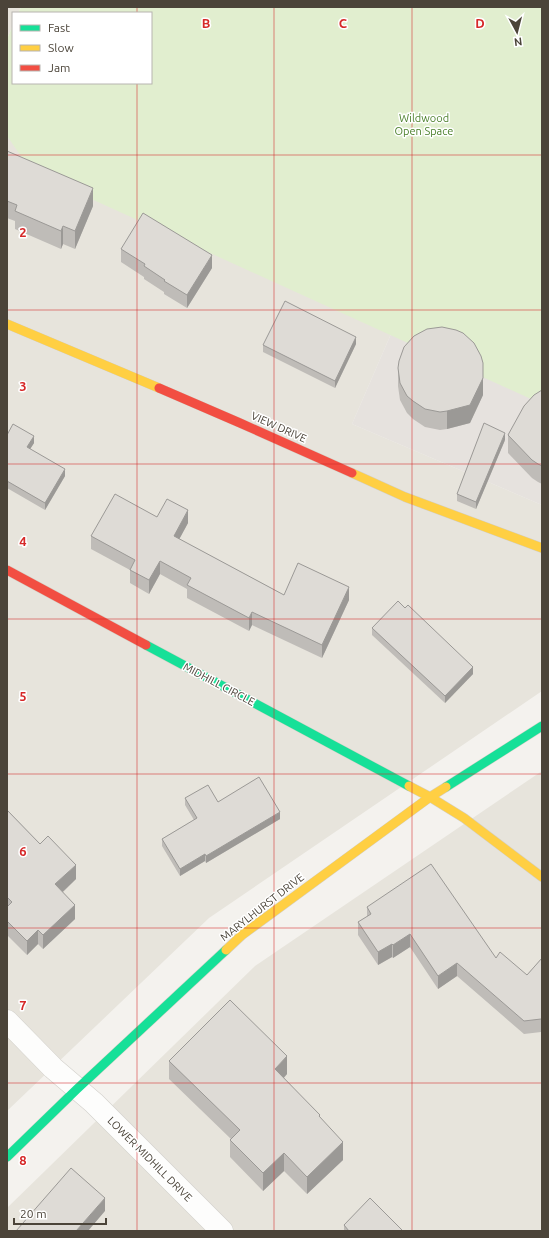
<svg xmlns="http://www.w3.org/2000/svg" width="549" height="1238" font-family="Ubuntu,sans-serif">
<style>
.residential{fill:#e7e4dc}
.industrial{fill:#e6e2de}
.green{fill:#e1eecf}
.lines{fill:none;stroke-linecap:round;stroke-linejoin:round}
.street-casing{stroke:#d2d0cb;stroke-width:23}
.fast-casing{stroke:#d3cfc5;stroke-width:10}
.slow-casing{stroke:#d3cfc5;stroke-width:10}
.jam-casing{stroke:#d3cfc5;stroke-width:10}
.street{stroke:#fdfdfc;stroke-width:22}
.fast{stroke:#16e098;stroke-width:9}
.slow{stroke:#ffcf43;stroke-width:9}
.jam{stroke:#f24e42;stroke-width:9}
.wall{fill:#bfbcb8}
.shaded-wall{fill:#9b9996}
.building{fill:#dedbd6;stroke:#9b9996}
.grid{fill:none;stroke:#d62828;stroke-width:1;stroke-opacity:0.55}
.labels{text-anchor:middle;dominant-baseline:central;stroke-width:3;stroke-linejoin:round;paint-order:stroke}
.park-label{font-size:11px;fill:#4a7f2a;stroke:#fff}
.street-label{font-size:11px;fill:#4b4439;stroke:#fff}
.grid-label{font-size:13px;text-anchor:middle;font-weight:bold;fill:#d62828;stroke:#fff;stroke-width:3;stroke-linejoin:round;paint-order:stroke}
</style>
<rect width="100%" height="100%" fill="#f4f2ee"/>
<g class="residential">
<path d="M7 7H21L18 13H13V25L7 39Z"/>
<path d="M7 75 13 83 426 253 352 424 542 505V691L209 918 7 1111Z"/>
<path d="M542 771V1231H7V1208L255 966Z"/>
</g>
<path class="industrial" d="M426 253 542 303V505L352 424Z"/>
<path class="green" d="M21 7H542V404L32 172 7 136V39L13 25V83H151V13H18Z"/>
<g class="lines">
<defs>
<path id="street" d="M7 1021 53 1068 94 1103 222 1231"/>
<g id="fast">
<path d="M146 645 409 786"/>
<path d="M446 787 542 726"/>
<path d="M7 1157 77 1089 226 950"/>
</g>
<g id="slow">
<path d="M7 324 159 388"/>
<path d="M352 473 405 497 542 548"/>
<path d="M409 786 430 797 464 818 542 877"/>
<path d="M226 950 242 935 430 797 446 787"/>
</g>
<g id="jam">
<path d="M159 388 240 423 352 473"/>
<path d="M7 570 146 645"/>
</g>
</defs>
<use href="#street" class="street-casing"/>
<use href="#fast" class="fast-casing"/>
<use href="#slow" class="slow-casing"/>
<use href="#jam" class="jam-casing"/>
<use href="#street" class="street"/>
<use href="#fast" class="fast"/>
<use href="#slow" class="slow"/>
<use href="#jam" class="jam"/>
</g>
<g class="wall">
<path d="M7 151 93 206 75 249 63 244 61 249 15 229V221L7 218Z"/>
<path d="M121 249 212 268 187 308 164 294V292L144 279V277L121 262Z"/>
<path d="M356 344 335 388 263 352V345Z"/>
<path d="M398 368 483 381V395L470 423 447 429 440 430 425 427 413 419 407 413 400 400 398 386Z"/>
<path d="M542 390V484L538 482 532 478 508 453V435Z"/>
<path d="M7 435 34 443 30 449 65 476 45 510 7 488Z"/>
<path d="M505 440 476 509 457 501V494Z"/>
<path d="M157 517 188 523 179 539 284 595 349 600 322 658 252 625 249 631 187 598V589L160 574 149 594 130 583V570L91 549V536Z"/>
<path d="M372 628 473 674 445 703 372 635Z"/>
<path d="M185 798 218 802 280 819 206 863 205 861 180 876 162 846V839L194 820 185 805Z"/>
<path d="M7 810 40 844 76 879 63 892 75 919 43 949 38 944 27 955 7 935Z"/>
<path d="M367 907 496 958 527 975 542 958 541 1032 524 1034 457 976 438 989 410 947 393 958 392 957 378 965 358 935V922L367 917Z"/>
<path d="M169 1061 287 1074 284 1078 320 1117 343 1160 307 1194 284 1171 263 1191 230 1157V1140L231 1139 169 1079Z"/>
<path d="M344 1225 403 1231H344Z"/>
</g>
<g class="shaded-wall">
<path d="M93 188V206L75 249V231Z"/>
<path d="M63 226V244L61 249V231Z"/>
<path d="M212 255V268L187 308V295Z"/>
<path d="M356 337V344L335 388V381Z"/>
<path d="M483 363V395L470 423 447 429V411Z"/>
<path d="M505 433V440L476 509V502Z"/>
<path d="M34 436V443L27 454V447Z"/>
<path d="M65 469V476L45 510V503Z"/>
<path d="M188 510V523L174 549V536Z"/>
<path d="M160 561V574L149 594V580Z"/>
<path d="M349 587V600L322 658V645Z"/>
<path d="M252 612V625L249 631V618Z"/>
<path d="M473 667V674L445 703V696Z"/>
<path d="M280 812V819L206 863V856Z"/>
<path d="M205 854V861L180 876V869Z"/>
<path d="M76 865V879L55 899V884Z"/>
<path d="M75 905V919L43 949V935Z"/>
<path d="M38 930V944L27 955V941Z"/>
<path d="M410 934V947L393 958V945Z"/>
<path d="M392 944V957L378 965V952Z"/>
<path d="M457 963V976L438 989V976Z"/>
<path d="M542 1018V1031L541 1032V1019Z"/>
<path d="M287 1056V1074L275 1087V1069Z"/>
<path d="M343 1142V1160L307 1194V1177Z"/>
<path d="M284 1153V1171L263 1191V1173Z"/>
<path d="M105 1198V1211L88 1231H76Z"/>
</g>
<g class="building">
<path d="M7 151 93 188 75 231 63 226 61 231 15 211 17 205 7 201Z"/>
<path d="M143 213 212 255 187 295 164 281 165 280 144 266 145 264 121 249Z"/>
<path d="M285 301 356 337 335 381 263 345Z"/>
<path d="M442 327 456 330 463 333 474 343 481 356 483 363V378L470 405 447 411 440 412 425 409 413 401 407 396 400 383 398 368 399 361 404 347 414 336 427 329Z"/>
<path d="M542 390V466L538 464 532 460 508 435 524 406 534 395Z"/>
<path d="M484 423 505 433 476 502 457 494Z"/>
<path d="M13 424 34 436 27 447 65 469 45 503 7 481V435Z"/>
<path d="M115 494 157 517 167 499 188 510 174 536 284 595 298 563 349 587 322 645 252 612 249 618 187 585 191 578 160 561 149 580 130 570 135 560 91 536Z"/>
<path d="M398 601 405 608 408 605 473 667 445 696 372 628Z"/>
<path d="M259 777 280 812 206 856 205 854 180 869 162 839 197 818 185 798 208 785 218 802Z"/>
<path d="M7 810 40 844 48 836 76 865 55 884 75 905 43 935 38 930 27 941 7 921V907L12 902 7 897Z"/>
<path d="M431 864 496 958 500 952 527 975 542 958V1018L541 1019 524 1021 457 963 438 976 410 934 393 945 392 944 378 952 358 922 371 914 367 907Z"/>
<path d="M230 1000 287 1056 275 1069 320 1115 319 1116 343 1142 307 1177 284 1153 263 1173 230 1140 240 1130 169 1061Z"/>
<path d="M71 1168 105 1198 76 1231H16Z"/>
<path d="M370 1198 403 1231H349L344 1225Z"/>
</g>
<path class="grid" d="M137 7V13M274 7V1231M412 7V1231M137 83V1231M7 155H542M7 310H542M7 464H542M7 619H542M7 774H542M7 928H542M7 1083H542"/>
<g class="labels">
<g class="park-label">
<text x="424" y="118">Wildwood<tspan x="424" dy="13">Open Space</tspan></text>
</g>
<g class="street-label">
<text transform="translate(279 427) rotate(24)">VIEW DRIVE</text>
<text transform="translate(219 684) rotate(28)">MIDHILL CIRCLE</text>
<text transform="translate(262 907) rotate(-38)">MARYLHURST DRIVE</text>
<text transform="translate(150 1159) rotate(45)">LOWER MIDHILL DRIVE</text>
</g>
</g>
<g class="grid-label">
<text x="206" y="28">B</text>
<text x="343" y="28">C</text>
<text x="480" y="28">D</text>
<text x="23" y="237">2</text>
<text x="23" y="391">3</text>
<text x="23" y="546">4</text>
<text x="23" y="701">5</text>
<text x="23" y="856">6</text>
<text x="23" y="1010">7</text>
<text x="23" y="1165">8</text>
</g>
<rect width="549" height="1238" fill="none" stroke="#4b4439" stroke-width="16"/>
<rect x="12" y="12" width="140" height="72" fill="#ffffff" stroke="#b7b4b0"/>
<rect x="20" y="25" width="20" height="6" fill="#16e098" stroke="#b7b4b0"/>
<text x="48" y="32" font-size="12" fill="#4b4439">Fast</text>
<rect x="20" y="45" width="20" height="6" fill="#ffcf43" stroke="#b7b4b0"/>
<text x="48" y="52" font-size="12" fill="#4b4439">Slow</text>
<rect x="20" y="65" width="20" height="6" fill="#f24e42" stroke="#b7b4b0"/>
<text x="48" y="72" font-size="12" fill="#4b4439">Jam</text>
<g transform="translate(517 32) rotate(173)" stroke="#ffffff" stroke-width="3" paint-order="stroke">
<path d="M0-3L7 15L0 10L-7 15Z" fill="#4b4439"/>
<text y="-6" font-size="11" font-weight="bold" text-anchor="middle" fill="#4b4439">N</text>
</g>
<path d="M14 1218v6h92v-6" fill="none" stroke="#4b4439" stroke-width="2"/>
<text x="20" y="1218" font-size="12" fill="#4b4439" stroke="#ffffff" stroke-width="3" paint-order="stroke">20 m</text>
</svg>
